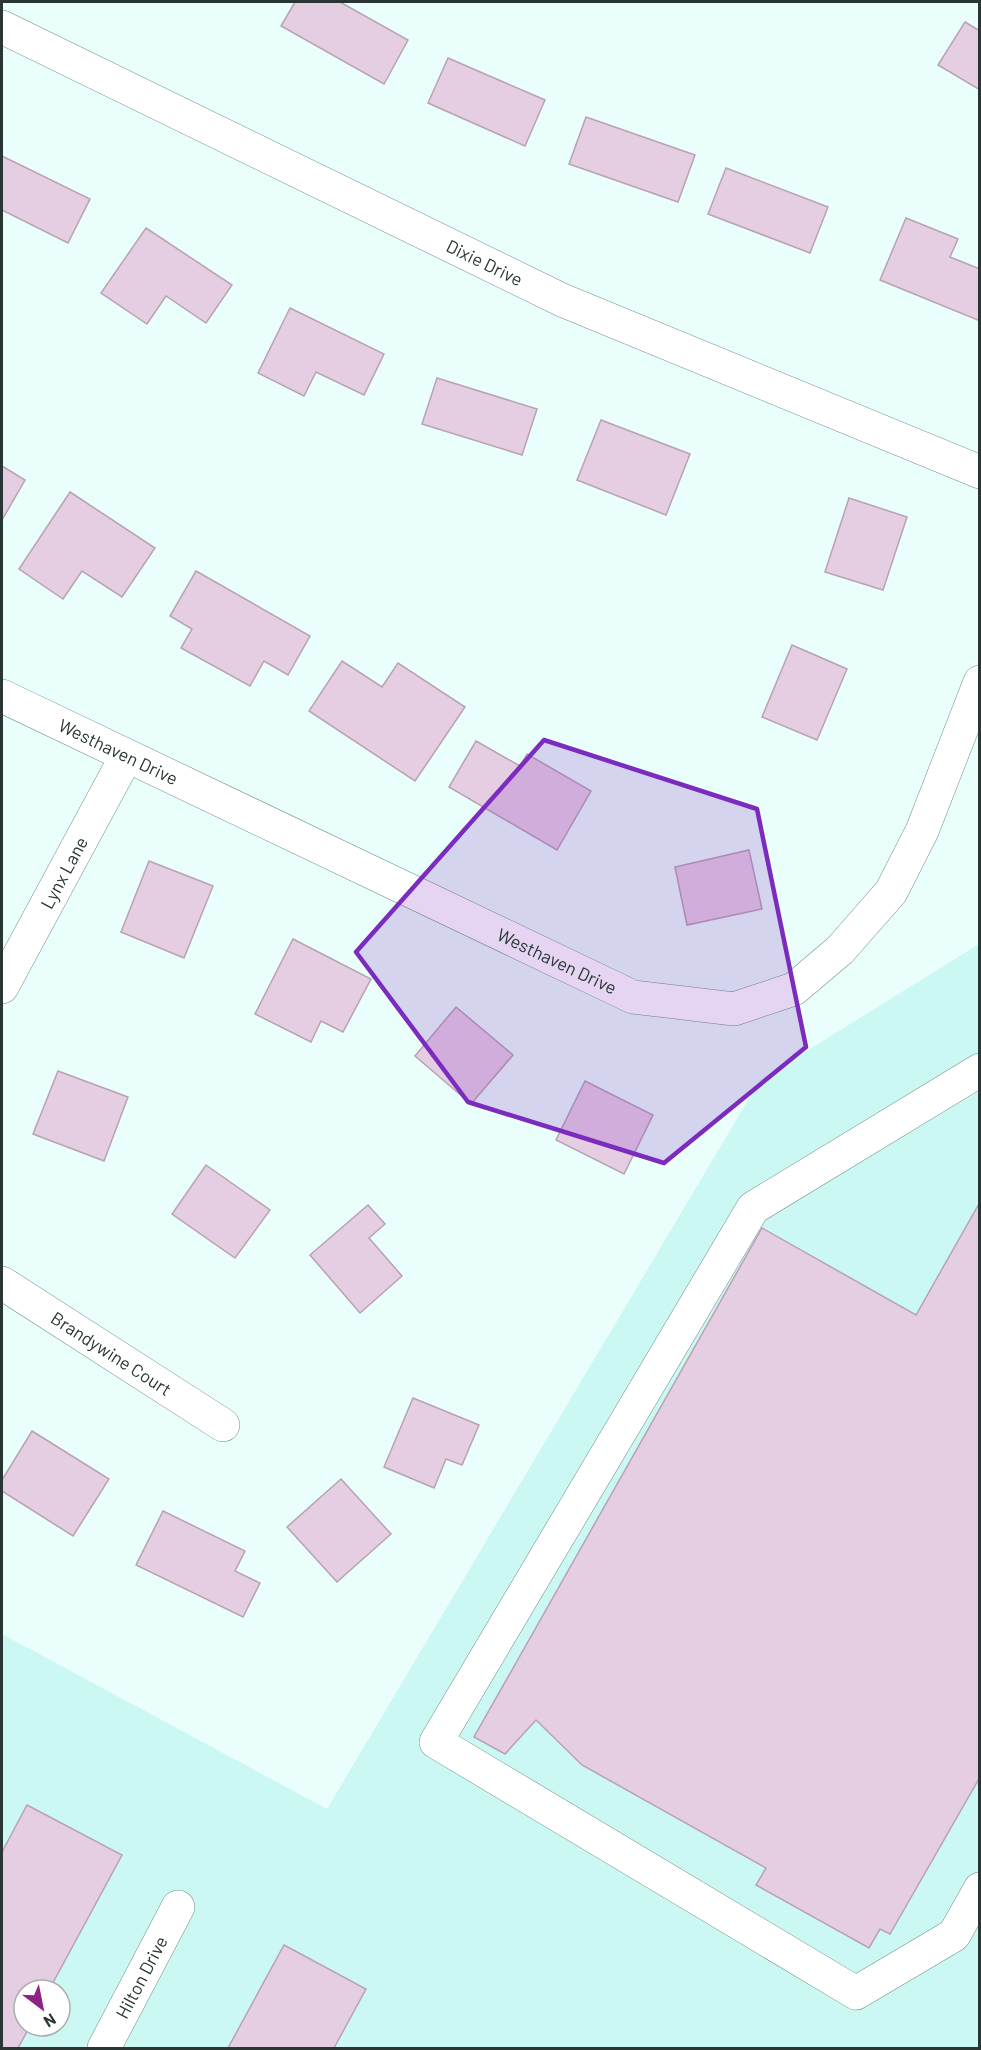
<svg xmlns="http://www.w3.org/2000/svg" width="981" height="2050" font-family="Barlow,sans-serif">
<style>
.built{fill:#ccf8f4;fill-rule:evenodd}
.building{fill:#e5cee1;stroke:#b8a2b4;stroke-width:1.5}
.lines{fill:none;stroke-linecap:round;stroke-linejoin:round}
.minor-casing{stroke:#708f8c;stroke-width:34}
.minor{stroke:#fff;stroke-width:33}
.marked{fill:#7b2cbf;fill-opacity:0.2;stroke:#7b2cbf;stroke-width:4.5;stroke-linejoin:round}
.labels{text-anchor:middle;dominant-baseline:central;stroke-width:5;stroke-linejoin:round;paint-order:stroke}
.street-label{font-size:18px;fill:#293635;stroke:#fff}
</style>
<rect width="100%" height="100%" fill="#eafefc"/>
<path class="built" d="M979 944V2048H2V1634L327 1809 760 1080ZM24 1990H60V2026H24Z"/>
<g class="building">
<path d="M295 2H340L408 40 384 84 281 26Z"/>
<path d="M965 22 980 31V90L938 65Z"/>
<path d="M448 58 545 100 525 146 428 103Z"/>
<path d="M586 117 695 155 678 202 569 164Z"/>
<path d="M2 156 90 199 68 243 2 210Z"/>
<path d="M726 168 828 207 810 253 708 214Z"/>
<path d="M906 218 958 239 950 257 980 269V321L880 280Z"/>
<path d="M146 228 232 285 206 323 166 296 147 324 101 293Z"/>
<path d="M290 308 384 354 364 395 316 372 304 396 258 373Z"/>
<path d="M437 378 537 409 522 455 422 424Z"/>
<path d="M601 420 690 454 666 515 577 480Z"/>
<path d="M2 466 25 480 2 520Z"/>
<path d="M70 492 155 548 122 597 82 571 63 599 19 569Z"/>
<path d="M849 498 907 517 883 590 825 572Z"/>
<path d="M196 571 310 636 288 675 264 661 250 686 181 648 192 629 170 616Z"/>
<path d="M792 645 847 669 817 740 762 717Z"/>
<path d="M342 661 382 687 398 663 465 707 415 781 309 711Z"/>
<path d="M476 741 520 766 527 754 591 791 557 850 449 787Z"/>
<path d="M749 850 762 909 687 925 675 867Z"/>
<path d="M149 861 213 886 184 958 121 932Z"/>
<path d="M293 939 371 979 343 1032 321 1021 311 1042 255 1014Z"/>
<path d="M456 1007 513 1055 471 1104 415 1056Z"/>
<path d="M58 1071 128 1097 104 1161 33 1134Z"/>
<path d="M585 1081 653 1115 624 1174 556 1140Z"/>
<path d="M206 1165 270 1210 235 1258 172 1214Z"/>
<path d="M980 1202V1777L890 1934 880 1929 869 1948 756 1885 766 1868 582 1765 536 1720 505 1754 474 1737 762 1228 916 1315Z"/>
<path d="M368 1205 385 1224 369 1238 402 1276 360 1313 310 1255Z"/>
<path d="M413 1398 479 1425 462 1465 446 1459 434 1488 384 1467Z"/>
<path d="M32 1431 109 1479 73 1536 2 1491V1480Z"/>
<path d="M341 1479 391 1534 337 1582 287 1527Z"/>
<path d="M163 1511 245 1551 235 1571 260 1583 243 1617 136 1565Z"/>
<path d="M27 1805 122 1855 49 1990H24V2026H30L18 2048H2V1852Z"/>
<path d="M284 1945 366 1989 334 2048H228Z"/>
</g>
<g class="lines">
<defs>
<g id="minor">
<path id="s1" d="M2 27 562 300 980 472"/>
<path id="s2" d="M2 696 633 997 734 1009 794 989 840 950 891 892 922 831 980 682"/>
<path id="s3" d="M2 987 126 757"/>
<path d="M980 1070 753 1208 436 1742 856 1993 954 1935 980 1889"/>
<path id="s4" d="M2 1283 223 1425"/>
<path id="s5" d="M104 2048 178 1907"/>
</g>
</defs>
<use href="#minor" class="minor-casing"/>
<use href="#minor" class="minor"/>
</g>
<path class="marked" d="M544 740 757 809 806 1047 664 1163 468 1102 356 952Z"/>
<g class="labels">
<g class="street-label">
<text stroke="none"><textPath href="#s1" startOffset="537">Dixie Drive</textPath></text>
<text stroke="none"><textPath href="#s2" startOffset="129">Westhaven Drive</textPath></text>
<text stroke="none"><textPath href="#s3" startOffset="130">Lynx Lane</textPath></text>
<text stroke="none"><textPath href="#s2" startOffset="615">Westhaven Drive</textPath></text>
<text stroke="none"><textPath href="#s4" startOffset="130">Brandywine Court</textPath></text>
<text stroke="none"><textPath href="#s5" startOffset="80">Hilton Drive</textPath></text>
</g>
</g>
<rect width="981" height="2050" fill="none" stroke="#293635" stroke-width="6"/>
<g transform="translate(42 2008) rotate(148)"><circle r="28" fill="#ffffff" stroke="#a9afae" stroke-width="1.5"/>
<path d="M0-4.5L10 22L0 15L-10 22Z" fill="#8e2285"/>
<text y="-9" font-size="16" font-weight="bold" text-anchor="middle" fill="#293635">N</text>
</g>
</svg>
